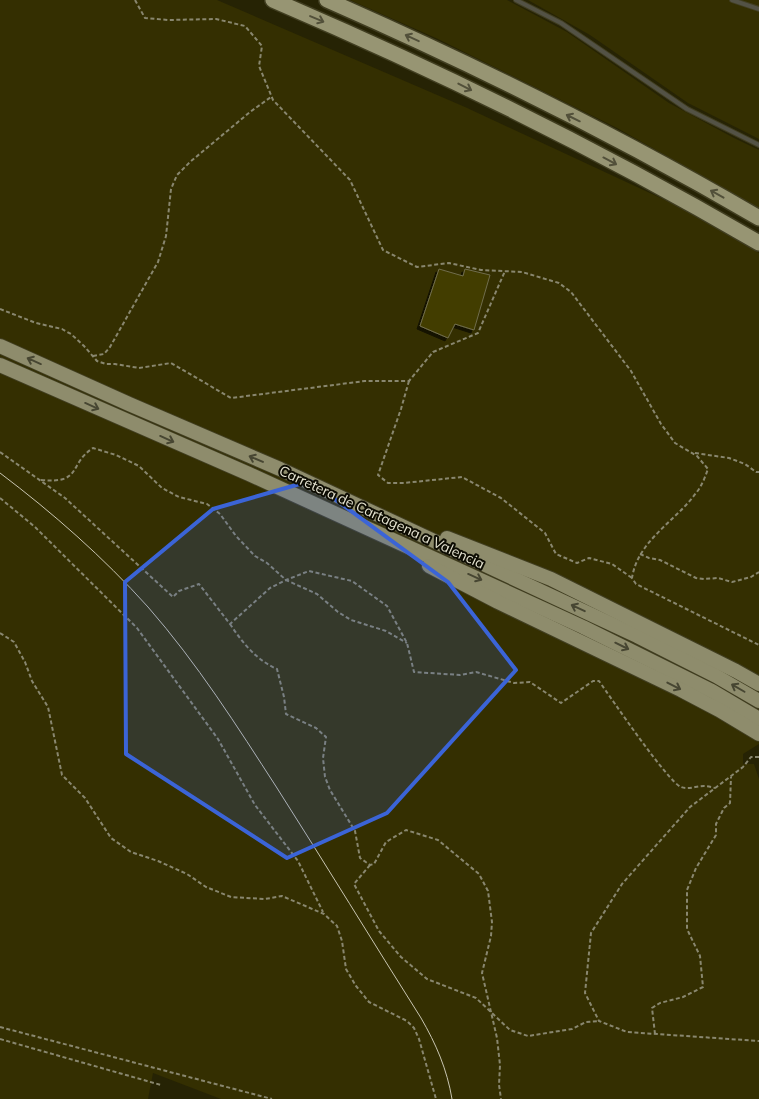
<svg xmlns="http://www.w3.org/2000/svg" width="759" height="1099" font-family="Mulish,sans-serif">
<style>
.green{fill:#342f01}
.building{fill:#423c00;stroke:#706d4c;filter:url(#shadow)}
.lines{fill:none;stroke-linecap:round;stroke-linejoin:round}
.service-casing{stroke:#413e21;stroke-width:6}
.trunk-casing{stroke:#413e21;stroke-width:16}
.motorway-casing{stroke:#413e21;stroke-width:18}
.path{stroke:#89876f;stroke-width:2;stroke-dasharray:4 2.5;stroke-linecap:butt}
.service{stroke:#535245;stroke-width:4}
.trunk{stroke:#8e8c6c;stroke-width:14}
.motorway{stroke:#979573;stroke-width:15}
.tram{stroke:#c8c5b1;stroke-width:1}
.oneway{stroke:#52503a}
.oneway2{stroke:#474632}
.marked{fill:#3b64d7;fill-opacity:0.2;stroke:#3b64d7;stroke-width:4;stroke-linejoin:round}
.labels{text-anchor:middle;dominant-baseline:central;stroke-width:4;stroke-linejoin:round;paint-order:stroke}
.street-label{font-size:14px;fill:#e6e4d2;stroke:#0d0c02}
</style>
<defs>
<filter id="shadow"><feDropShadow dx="-3" dy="3" stdDeviation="0" flood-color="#0009"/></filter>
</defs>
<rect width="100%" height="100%" fill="#262304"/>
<g class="green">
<path d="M0 0H217L465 107 680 207 759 253V744L743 754V764H754L759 779V1099H221L153 1073 148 1099H0Z"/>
<path d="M350 0H507L567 32 669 103 734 138 759 150V208L617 128 438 39Z"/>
<path d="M528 0H759V139L688 103 590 35Z"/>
</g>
<path class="building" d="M439 269 463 276 465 269 490 275 474 330 455 324 448 338 420 326Z"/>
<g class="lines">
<defs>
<g id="service">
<path d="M516 0 561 23 687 109 759 145"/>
<path d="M732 0 759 9"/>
</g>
<g id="trunk">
<path d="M0 346 129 404 280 469 637 636 716 676 759 701"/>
<path d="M0 365 249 474 583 627 712 691 759 719"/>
<path d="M447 538 551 579 736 671 759 684"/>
<path d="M429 566 498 602 681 690 719 710 759 734"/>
</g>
<g id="motorway">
<path d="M273 0C439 71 602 151 759 243"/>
<path d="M327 0C475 65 620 137 759 218"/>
</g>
</defs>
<use href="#service" class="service-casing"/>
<use href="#trunk" class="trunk-casing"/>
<use href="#motorway" class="motorway-casing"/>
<g class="path">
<path d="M135 0 145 18 168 20 216 19 245 26 262 46 259 66 273 100 350 180 383 250 417 267 449 263 481 270 522 272 559 283 571 292 631 371 661 424 675 443 697 456 708 469C705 477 702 486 696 493 675 522 638 540 632 578L636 584 759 645"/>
<path d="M0 309 36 323 62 329 71 334 84 346 97 361 106 364H115L139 368 171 363 231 398 365 381H409L433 352 478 333 505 271"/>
<path d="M93 356 104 354 110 347 158 262 166 236 171 189 177 175 190 162 250 112 271 97"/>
<path d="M409 381 401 409 378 475 388 483H404L462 477 501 498 545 533 556 554 577 563 589 558 612 564 632 578"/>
<path d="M0 452 65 498 173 597 179 591 199 584 230 624 270 588 286 580 309 571 352 581 387 606 407 643 414 672 460 675 476 672 514 683 530 682 561 703 593 681H599C611 698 668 782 681 787 688 790 696 786 704 786 707 786 711 787 715 788"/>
<path d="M695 453 729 458 745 464 756 472H759"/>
<path d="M41 480C83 484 68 464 93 448L116 455 139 466 162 488 179 497 207 504 220 514 236 536 255 556 267 563 286 580 317 594 338 612 351 620 386 631 407 643"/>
<path d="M0 498 35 527 137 628 218 739 255 805 298 861 323 912"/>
<path d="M640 554 649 558 660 560 696 578 704 579 718 578 732 582 751 577 759 572"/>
<path d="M230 624C242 642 256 660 277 669L284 697 286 714 316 728 326 737 323 758 325 777 330 790 355 831 360 858 370 865 374 864 386 842 406 830 438 840 479 874 488 891 492 922 491 936 482 973 497 1038 500 1065 499 1085 501 1099"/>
<path d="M0 633 14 642 25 662 32 681 48 707 62 775 85 798 111 838 131 852 158 861 187 874 206 887 231 897 265 899 282 896 324 914 337 926 342 941 346 969 356 986 369 1002 407 1021 414 1028 419 1039 436 1099"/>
<path d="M759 757H751L743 767 690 807 622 884 591 933 585 993 599 1021 627 1032 759 1041"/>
<path d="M370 865 354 884 379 931 401 957 427 979 476 998 510 1030 528 1036 572 1029 586 1022 599 1021"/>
<path d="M0 1027 272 1099"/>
<path d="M655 1034 652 1008 660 1003 683 997 703 987 700 956 687 929V890L696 868 716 835V824L724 808 730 803 731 777"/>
<path d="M0 1039 161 1085"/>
</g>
<use href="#service" class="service"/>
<use href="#trunk" class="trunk"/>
<use href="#motorway" class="motorway"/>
<path class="tram" d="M0 473C53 513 103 557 148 607 197 663 237 726 277 788 326 865 373 942 421 1018 436 1044 447 1069 452 1099"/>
</g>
<defs><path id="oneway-shaft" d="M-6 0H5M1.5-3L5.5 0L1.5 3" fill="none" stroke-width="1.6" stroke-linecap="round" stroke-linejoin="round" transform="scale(1.25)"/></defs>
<g class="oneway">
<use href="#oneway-shaft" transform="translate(317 19) rotate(23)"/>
<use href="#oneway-shaft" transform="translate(412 38) rotate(-155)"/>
<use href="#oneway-shaft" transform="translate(465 87) rotate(27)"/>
<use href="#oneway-shaft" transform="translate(573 118) rotate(-154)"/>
<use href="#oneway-shaft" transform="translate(610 161) rotate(28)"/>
<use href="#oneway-shaft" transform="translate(717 194) rotate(-151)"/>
</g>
<g class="oneway2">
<use href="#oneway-shaft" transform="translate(34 361) rotate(-156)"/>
<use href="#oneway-shaft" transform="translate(92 406) rotate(24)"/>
<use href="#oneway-shaft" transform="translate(167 439) rotate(24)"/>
<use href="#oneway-shaft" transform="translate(256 459) rotate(-157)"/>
<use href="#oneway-shaft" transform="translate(475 577) rotate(24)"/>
<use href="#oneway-shaft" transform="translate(578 608) rotate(-155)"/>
<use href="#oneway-shaft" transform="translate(622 646) rotate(26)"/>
<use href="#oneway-shaft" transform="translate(674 686) rotate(27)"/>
<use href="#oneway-shaft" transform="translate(738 688) rotate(-150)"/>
</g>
<path class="marked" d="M310 481 448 582 516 670 387 813 287 858 126 754 125 582 213 509Z"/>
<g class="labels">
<g class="street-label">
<text transform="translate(382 517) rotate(25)">Carretera de Cartagena a Valencia</text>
</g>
</g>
</svg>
